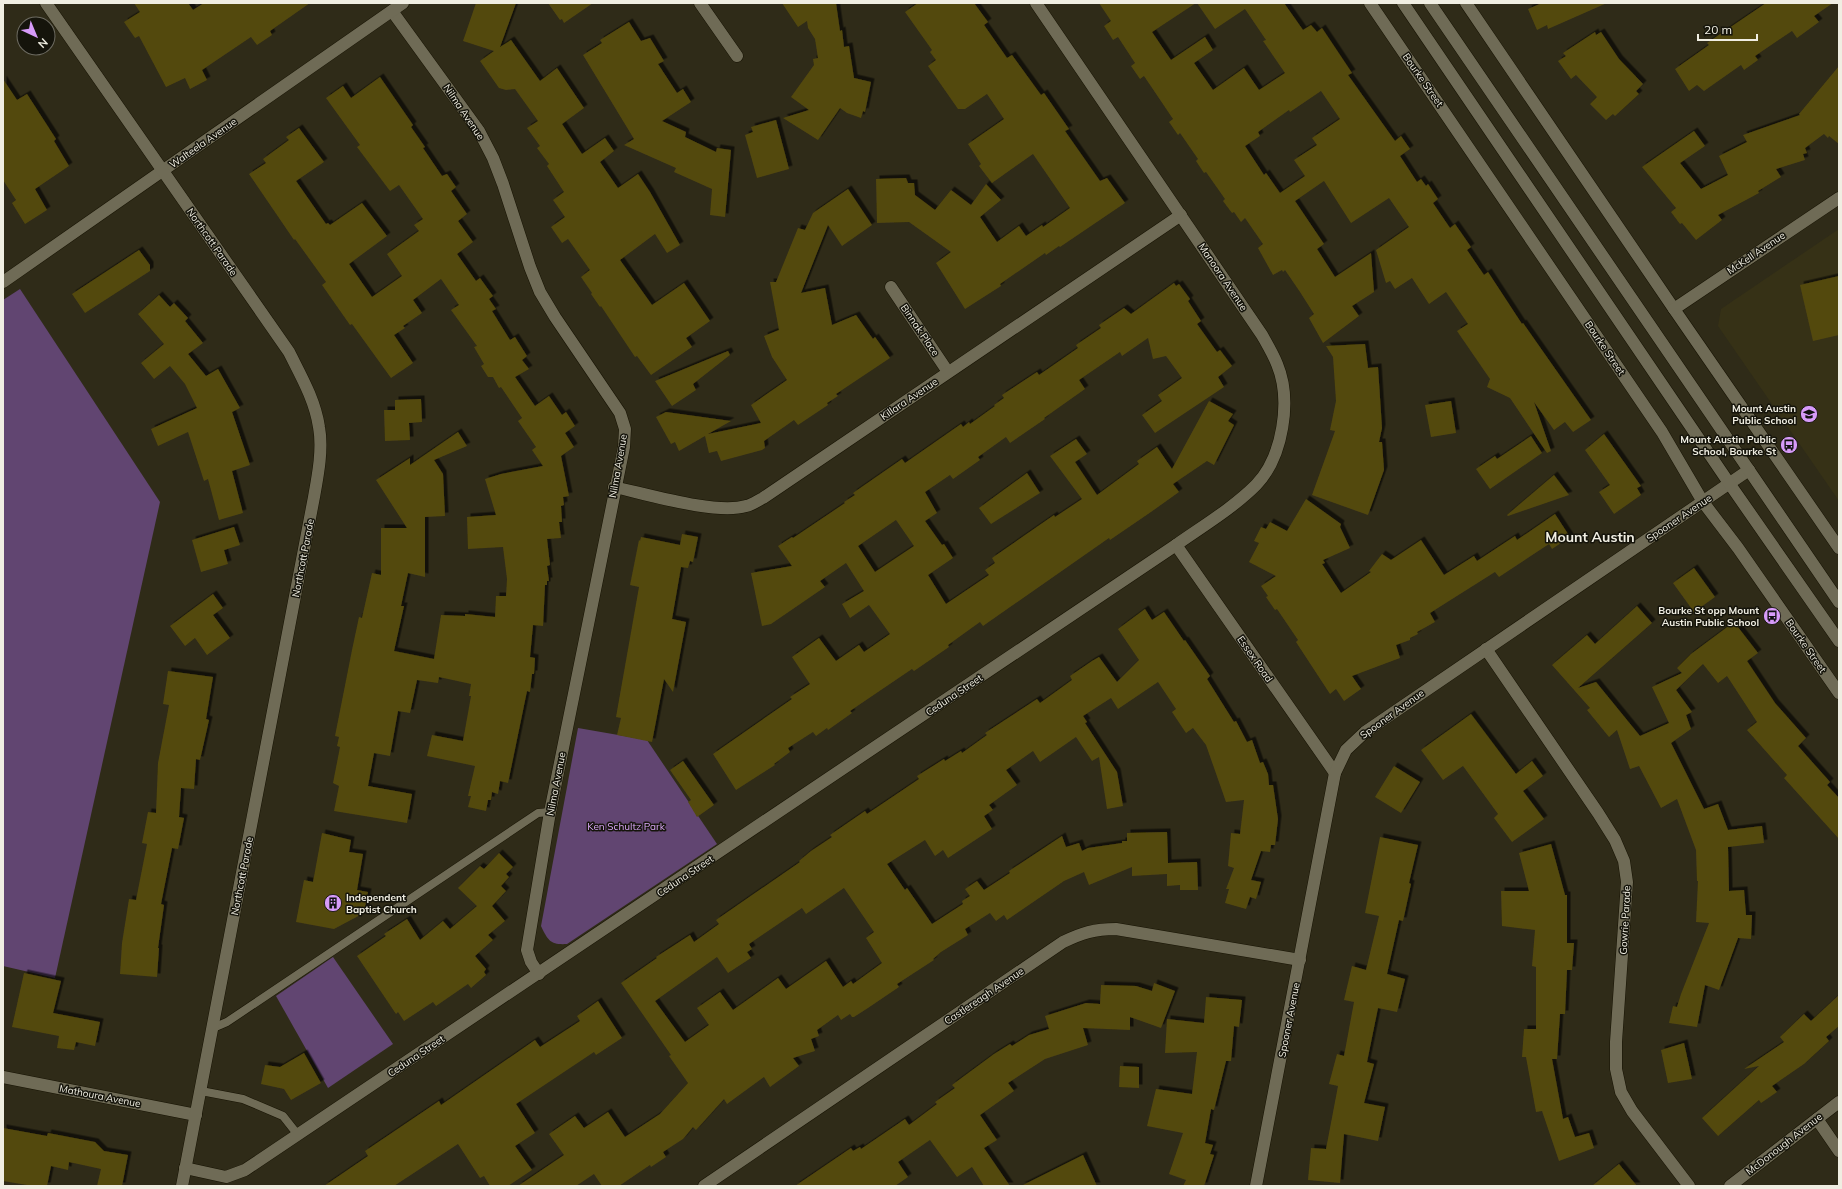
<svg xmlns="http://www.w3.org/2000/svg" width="1842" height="1189" font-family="Mulish,sans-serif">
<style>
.built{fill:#363116}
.green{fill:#614571}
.building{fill:#53480f;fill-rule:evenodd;filter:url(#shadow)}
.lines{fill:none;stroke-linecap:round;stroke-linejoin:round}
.lane-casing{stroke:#171303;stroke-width:9}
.street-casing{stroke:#171303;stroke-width:13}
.secondary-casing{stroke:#171303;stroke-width:13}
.lane{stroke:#6f6b56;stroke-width:8}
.street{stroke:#6f6b56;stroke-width:12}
.secondary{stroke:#6f6b56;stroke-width:12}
.labels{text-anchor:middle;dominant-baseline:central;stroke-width:3;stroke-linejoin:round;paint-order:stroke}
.street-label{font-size:10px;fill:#f0eee2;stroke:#15140b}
.poi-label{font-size:10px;font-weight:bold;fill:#f0eee2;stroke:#15140b;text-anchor:end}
.park-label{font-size:10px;fill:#dca9fa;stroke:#15140b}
.district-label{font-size:14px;font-weight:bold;fill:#f0eee2;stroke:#15140b}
</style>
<defs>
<filter id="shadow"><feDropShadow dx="3.5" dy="-3.5" stdDeviation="0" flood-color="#0009"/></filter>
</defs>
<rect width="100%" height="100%" fill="#2f2b18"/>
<path class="built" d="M1839 229V501L1718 326 1721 309Z"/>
<g class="green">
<path d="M20 289 160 502 55 978 3 966V300Z"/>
<path d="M578 728 647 740 717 844 567 944C551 945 548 941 541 926Z"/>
<path d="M333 957 393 1044 328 1088 276 996Z"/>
</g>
<g class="building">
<path d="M134 3H188L193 10 204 3H310L270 31 272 35 257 45 251 37 202 70 207 80 190 89 185 78 166 87 139 36 135 38 124 22 140 12Z"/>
<path d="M476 3H516L500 47 511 40 540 81 557 68 584 108 562 124 582 154 605 138 614 151 600 162 618 188 638 174 650 192 680 245 667 253 655 234 620 260 652 305 684 283 710 321 686 338 692 347 651 375 637 356 635 357 601 306 600 307 591 294 592 293 581 277 590 270 568 239 562 243 551 227 565 217 553 200 564 192 547 166 549 164 537 148 540 146 527 128 538 121 515 89 506 90 499 88 480 61 494 51 463 41Z"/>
<path d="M548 3H593L564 23 562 19 560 20Z"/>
<path d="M782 3H836L840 31 842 30 844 47 849 46 854 78 871 82 865 112 863 111 861 118 847 113 840 108 818 140 783 118 809 110 791 97 814 65 813 59 818 58 815 39 808 28 807 21 798 27Z"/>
<path d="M918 3H974L988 22 984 25 1007 58 1012 55 1041 95 1044 93 1069 129 1065 131 1100 181 1107 178 1125 203 1060 247 1059 246 1046 255 1045 253 1000 284 1001 286 965 309 936 263 951 252 909 222 877 223 876 179 906 178 908 183H914L915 195 935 210 951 190 971 205 986 184 1001 200 980 217 997 242 1019 226 1026 236 1042 225 1043 227 1070 208 1033 154 992 183 979 166 981 164 968 144 1004 119 987 94 965 109H958L928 66 936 60 930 52 932 50 905 12Z"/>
<path d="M1099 3H1196L1152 32 1171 60 1205 37 1213 50 1194 63 1213 90 1244 68 1259 90 1285 73 1263 41 1266 40 1245 9 1215 29 1197 3H1284L1303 30 1311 25 1317 32 1322 28 1352 73 1348 75 1395 141 1401 136 1410 149 1400 156 1417 182 1421 179 1426 186 1428 184 1438 199 1433 203 1450 228 1455 224 1471 247 1467 250 1484 275 1488 272 1522 324 1523 323 1591 420 1573 432 1565 422 1554 430 1534 402 1551 451 1547 453 1510 398 1487 387 1490 379 1457 331 1468 324 1446 292 1429 304 1412 278 1395 289 1390 281 1386 283 1376 250 1409 227 1389 198 1351 223 1324 181 1295 201 1324 244 1317 249 1335 277 1371 253 1374 292 1352 306 1359 316 1323 343 1309 318 1314 314 1300 292 1285 270 1283 272 1282 270 1273 275 1258 248 1263 244 1245 218 1241 222 1234 212 1232 213 1223 201 1225 199 1206 172 1204 173 1196 161 1198 159 1180 133 1178 135 1169 122 1173 119 1144 76 1140 79 1131 66 1135 63 1118 37 1113 40 1104 26 1111 21ZM1321 91 1340 119 1312 138 1317 145 1294 160 1305 176 1280 193 1266 173 1264 175 1245 146 1260 136 1258 132 1289 110 1290 112Z"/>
<path d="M1542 3H1607L1548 29 1547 25 1537 30 1528 9Z"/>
<path d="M1766 3H1833L1814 16 1819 22 1797 38 1792 31 1755 56 1758 60 1744 70 1741 65 1704 91 1697 85 1689 91 1675 69 1709 45 1707 43Z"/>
<path d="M629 22 641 41 650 38 664 61 658 64 677 93 683 89 691 102 662 121 686 132 685 137 716 152 717 148 731 150 725 217 710 215 712 189 674 172 676 168 624 145 634 139 583 55 602 43 600 40Z"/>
<path d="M1595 32 1596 35 1601 32 1619 59 1643 84 1636 91 1639 94 1615 116 1613 114 1606 120 1590 104 1597 97 1576 75 1571 79 1558 61 1566 56 1563 53Z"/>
<path d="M1839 66V144L1829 136 1828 138 1824 134 1805 148 1807 153 1803 154 1805 160 1776 169 1781 177 1758 191 1759 193 1718 215 1722 220 1696 240 1682 223 1680 224 1671 212 1676 208 1642 167 1694 131 1705 146 1680 163 1701 189 1728 175 1719 156 1747 142 1743 135 1800 115 1799 114Z"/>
<path d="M380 77 413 125 411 127 425 147 423 148 442 176 447 174 456 187 451 191 467 214 458 221 473 242 457 254 476 281 480 278 493 296 489 299 496 309 492 311 510 340 515 337 527 356 522 360 529 369 515 377 535 406 549 396 562 415 566 412 575 426 565 433 574 447 561 456 569 496 563 497 564 505 561 506 562 522H559L561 538 547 539 550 565 547 566 549 581H547V585H545L543 626 533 625 530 657 535 658 534 674H532L530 692 527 691 508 783 500 781 498 794 492 792 491 800H488L486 811 468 807 471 796H468L475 766 427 756 432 735 463 741 471 696H469L471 684 439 677 438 683 417 680 410 713 398 711 390 756 374 753 368 786 412 794 407 823 334 811 339 786 333 783 340 747 337 746 339 737 335 736 352 650 359 617 362 618 372 573 381 575V528H407L376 480 410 458V465L458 432 467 446 434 460 443 474 445 516 425 517V577L408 573 401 606H404L394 651 434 659 441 615 465 616V614L495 617 496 596H506L507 579 503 547 468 549 467 517 496 515 485 479 501 474 543 466 532 450 536 447 518 421 522 418 501 387 499 388 493 377H488L481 366 484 364 474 347 477 346 451 310 459 305 441 279 413 300 422 313 403 326 405 328 394 335 413 363 391 378 352 324 350 325 322 285 326 282 295 239 294 240 249 174 266 163 263 159 289 140 286 137 299 128 324 162 296 181 326 224 328 223 330 225 362 203 387 236 349 264 372 297 402 276 387 254 419 231 414 225 423 219 399 185 390 191 357 147 360 145 326 98 343 86 351 98Z"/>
<path d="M3 79 17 100 27 94 56 139 54 141 69 166 35 189 47 210 25 224 12 203 16 200 3 180Z"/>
<path d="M776 120 789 169 757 178 745 135 753 132 751 127Z"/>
<path d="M848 189 872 225 842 246 828 225 801 293 825 288 832 325 856 315 873 339 875 337 890 358 836 394 838 396 827 403 828 405 798 425 794 420 764 441 765 448 762 450 721 461 717 451 709 453 705 436 679 451 675 442 671 444 656 417 666 412 731 421 708 434 761 423 751 405 787 380 772 357 764 336 779 330 770 282H776L798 228 805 230 813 213Z"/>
<path d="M139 250 150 265V271L85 313 72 294Z"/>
<path d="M1839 276V335L1813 341 1800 285Z"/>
<path d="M1174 283 1176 286 1179 284 1190 299 1188 301 1201 321 1197 324 1217 352 1220 350 1232 366 1218 377 1224 387 1155 433 1142 415 1162 401 1158 395 1182 378 1166 356 1153 359 1148 338 1122 356 1120 352 1079 380 1085 389 1044 418 1045 419 1010 443 1006 437 978 457 980 460 953 479 950 475 925 492 937 513 925 521 942 545 944 544 953 558 928 575 946 604 989 575 985 570 995 563 992 558 1054 515 1055 517 1082 499 1050 456 1076 439 1087 454 1075 462 1097 495 1139 464 1137 461 1157 447 1172 469 1209 401 1233 414 1228 421 1234 425 1214 465 1207 461 1173 484 1179 492 1151 512 1110 540 1109 538 983 626 980 622 948 645 949 647 914 671 912 669 850 711 852 713 828 730 827 728 816 736 813 732 788 748 790 752 774 764 775 765 736 790 713 754 792 699 790 697 810 684 792 657 819 638 836 661 859 645 864 652 890 634 869 605 850 618 842 604 864 591 846 563 820 581 825 587 771 624 762 626 751 573 792 566 778 546 792 537 793 538 845 503 844 502 855 495 853 493 902 459 905 463 961 424 963 427 969 422 970 424 995 406 994 405 1004 398 1002 395 1037 372 1039 375 1078 348 1076 345 1101 328 1099 325 1124 308 1131 314ZM896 520 914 546 875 572 858 546Z"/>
<path d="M159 295 170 307 174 303 188 318 185 321 203 343 188 354 206 376 218 369 240 408 232 412 250 465 232 471 243 513 219 520 208 479 204 481 188 432 158 446 151 429 197 408 185 384 170 366 154 379 141 363 164 344 138 314Z"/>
<path d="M1365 344 1368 368 1378 367 1382 428 1379 442H1382L1384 470 1368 515 1312 495 1335 431 1330 430 1336 401 1333 357 1326 346Z"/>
<path d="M728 351 730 355 693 384 696 390 672 406 655 381Z"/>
<path d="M421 399 422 422 409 423 410 440 385 441 384 410H395V400Z"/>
<path d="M1451 401 1456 433 1431 437 1425 405Z"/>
<path d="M1604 434 1641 486 1637 488 1641 495 1614 514 1599 492 1610 485 1585 450Z"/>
<path d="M1531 436 1542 453 1490 489 1476 469 1495 456 1497 459Z"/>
<path d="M1027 473 1040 493 991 524 979 508Z"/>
<path d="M1554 475 1569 495 1508 516 1507 515Z"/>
<path d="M1306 499 1341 524 1340 527 1350 548 1323 560 1325 563 1322 564 1341 593 1371 572 1369 571 1382 554 1391 560 1421 540 1444 575 1474 556 1477 561 1515 536 1517 540 1555 514 1570 537 1552 549 1549 544 1499 577 1495 572 1430 613 1435 622 1417 632 1418 634 1410 638V640L1396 645 1400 658 1352 676 1361 689 1344 701 1336 689 1330 694 1296 642 1298 640 1277 609 1275 610 1266 597 1268 596 1261 586 1276 576 1249 562 1259 543 1254 541 1261 527 1266 529 1270 522 1287 531Z"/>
<path d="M234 527 240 545 224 550 228 564 201 572 192 540Z"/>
<path d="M682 534 698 537 693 562 690 561 688 568 681 567 672 619 686 622 673 692 664 679 652 742 617 735 621 718 616 717 639 587 630 585 639 540 640 541 641 537 680 545Z"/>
<path d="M1694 568 1715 597 1694 612 1673 583Z"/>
<path d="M213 594 223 608 213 615 230 638 207 655 195 638 185 646 170 626Z"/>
<path d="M1637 606 1652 623 1578 688 1596 682 1640 736 1669 723 1652 687 1682 673 1677 668 1691 654 1734 622 1758 653 1747 661 1775 703 1806 738 1798 746 1830 782 1827 785 1839 798V839L1784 778 1787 775 1747 730 1757 722 1727 676 1718 683 1703 664 1676 690 1692 712 1686 715 1691 729 1671 743 1704 809 1718 804 1728 830 1762 826 1764 843 1728 847 1729 891 1744 890 1746 915H1752L1751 939 1738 938 1719 990 1705 985 1697 1027 1669 1023 1673 1006 1677 1007 1681 994 1709 923 1696 922 1698 881H1697L1696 850 1677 799 1661 808 1639 766 1630 769 1617 730 1609 737 1587 710 1590 708 1552 665 1587 635 1595 644Z"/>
<path d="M1145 609 1152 620 1164 612 1184 641 1185 640 1210 676 1207 679 1234 722 1236 721 1247 742 1252 740 1260 763 1263 762 1268 774 1269 785H1273L1278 819 1275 845H1271L1270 852 1261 851 1251 880 1261 882 1256 899 1250 897 1246 909 1225 903 1229 889H1226L1234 868 1228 866 1231 833 1240 834 1244 800 1226 802 1206 745 1193 728 1186 733 1172 712 1176 709 1158 682 1118 709 1111 698 1083 716 1087 722 1085 723 1117 772 1123 806 1107 809 1099 757 1092 761 1076 737 1040 762 1033 751 1006 770 1017 785 989 805 993 810 984 816 992 829 948 858 943 850 935 856 925 840 887 864 905 890 907 888 932 924 963 904 962 901 970 896 965 889 977 881 984 890 1010 873 1009 871 1062 836 1066 847 1079 843 1082 851 1088 848 1122 843V841H1127V833L1167 832 1168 863 1197 862 1198 890H1180V885L1167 886V874L1132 876V867L1089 885 1084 872 1064 881 1007 920 1004 915 996 921 990 913 965 929 968 935 941 952 933 959 934 960 897 984 899 987 868 1008 854 1017H852L850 1014 841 1020 838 1015 817 1030 819 1036 811 1039 815 1051 793 1058 799 1066 770 1087 764 1077 727 1104 724 1099 696 1130 693 1127 683 1139 663 1152 666 1157 651 1167 650 1165 619 1186H602L594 1174 576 1186H518L564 1155 549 1134 575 1116 584 1128 608 1112 625 1137 660 1114 688 1083 669 1056 671 1055 621 983 657 958 656 957 690 935 694 942 719 924 716 920 800 862 799 861 811 851 832 837 830 835 865 811 867 814 919 779 917 776 944 759 945 761 961 751 962 753 987 735 985 733 1037 699 1040 703 1072 680 1070 676 1092 661 1099 657 1117 682 1139 660 1118 629ZM844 888 874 932 866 938 882 963 853 984 851 981 843 987 826 961 786 989 778 978 733 1010 720 992 697 1008 709 1025 685 1042 655 1001 717 957 728 973 751 958 747 952 752 949 749 944 802 908 806 914Z"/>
<path d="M168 671 213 677 206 719 209 720 200 760 196 759 194 789 181 788 179 817 184 818 178 849 172 848 161 904 164 905 158 948H159L157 977 120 974 122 943 129 899 136 900 147 844 142 843 148 812 156 813 158 763 169 705 163 704Z"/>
<path d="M1471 714 1516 774 1532 761 1543 776 1523 791 1544 819 1512 842 1494 818 1498 814 1463 766 1443 780 1421 750Z"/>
<path d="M683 761 714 805 697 817 688 802 691 800 670 770Z"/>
<path d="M1394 766 1420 782 1401 813 1375 797Z"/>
<path d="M322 833 351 840 349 852 363 854 357 890 368 892 364 913 334 929 296 922 304 880 313 882Z"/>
<path d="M1380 837 1418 845 1409 883 1411 884 1403 921 1399 920 1387 974 1405 979 1397 1012 1378 1008 1367 1062 1374 1064 1364 1103 1385 1107 1378 1141 1344 1134 1340 1183 1308 1180 1311 1148 1326 1149 1338 1086 1329 1084 1337 1054 1344 1056 1354 1002 1344 1000 1352 966 1366 970 1379 916 1365 913Z"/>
<path d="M1551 844 1565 895H1567V943H1574L1572 970H1567L1565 1014H1560L1557 1059H1552L1563 1119 1568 1117 1575 1137 1589 1133 1594 1148 1559 1161 1542 1111 1536 1112 1526 1057H1522L1524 1029H1536V967L1532 966 1535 930 1502 926 1501 891H1529L1519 853Z"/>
<path d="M499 853 513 867 506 874 509 877 501 886 506 891 492 906 505 921 488 935 493 940 475 956 486 969 484 972 486 975 471 988 468 984 436 1006 433 1002 404 1021 398 1012 396 1014 357 956 386 936 384 934 407 919 420 940 443 921 450 929 477 906 458 888 480 866 484 869Z"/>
<path d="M24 973 61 981 53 1013 100 1022 95 1046 76 1042 74 1050 57 1048 59 1036 12 1027Z"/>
<path d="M1154 983 1175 991 1161 1028 1130 1017V1030L1083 1028 1088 1045 1045 1059 1008 1083 1014 1091 980 1115 997 1140 984 1148 1010 1186H984L972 1167 957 1177 930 1140 898 1162 908 1177 895 1186H795L851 1148 853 1151 860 1147 861 1149 905 1119 909 1125 937 1104 935 1102 955 1088 952 1085 994 1054 1010 1044 1012 1046 1029 1035 1049 1029 1045 1016 1086 1003 1100 1004 1101 985 1136 986 1152 991Z"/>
<path d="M1839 995V1026L1826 1037 1829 1041 1804 1064 1772 1086 1777 1092 1761 1103 1759 1100 1718 1136 1702 1118 1759 1066 1744 1069 1784 1042 1780 1037 1804 1014 1811 1021Z"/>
<path d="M1206 997 1242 1000 1239 1027 1234 1026 1231 1061H1226L1214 1110 1211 1109 1205 1143 1213 1145 1210 1154 1214 1155 1204 1186H1183L1186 1180 1169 1174 1183 1133 1147 1126 1156 1089 1192 1094 1197 1052 1165 1053 1167 1019 1204 1023Z"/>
<path d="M598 1001 622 1038 596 1055 594 1052 516 1104 535 1133 515 1146 532 1170 508 1186H490L484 1176 480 1178 458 1144 394 1186H324L368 1156 365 1151 439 1101 441 1105 535 1040 540 1047 580 1021 577 1016Z"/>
<path d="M1684 1043 1692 1079 1668 1083 1661 1050Z"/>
<path d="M304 1053 321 1083 291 1100 284 1089 261 1084 265 1065 280 1067Z"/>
<path d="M1120 1066 1139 1067V1088L1119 1087Z"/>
<path d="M3 1128 47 1136 48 1133 95 1142 104 1151 128 1155 122 1186H97L101 1169 69 1162 68 1170 51 1166 47 1186H33L3 1181Z"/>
<path d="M1083 1155 1097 1186H1021Z"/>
<path d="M1619 1164 1637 1186H1592Z"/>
</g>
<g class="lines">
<defs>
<g id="lane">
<path d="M213 1028 227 1022 538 813 550 812"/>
<path d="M201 1091 243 1099 283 1116 298 1135"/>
</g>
<g id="street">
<path d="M700 3 737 56"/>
<path d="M1370 3 1662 432 1703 502 1738 548 1839 693"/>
<path d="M1466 3 1674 309 1839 548"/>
<path d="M392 11 479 131 493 158 503 184 530 267 540 292 555 317 620 413 625 429 624 447 550 812 527 950 531 962 539 974"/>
<path d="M3 282 403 3"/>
<path d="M891 287 948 372"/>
<path d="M1674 309 1839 198"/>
<path d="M614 487C647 494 716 515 746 506 752 505 757 501 763 498L1181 215"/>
<path d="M1176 545 1335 773"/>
<path d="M1486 649 1598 813 1615 840 1624 861 1627 882 1616 1042V1069L1621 1092 1632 1111 1689 1186"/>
<path d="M3 1077 196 1115"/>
<path d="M1817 1119 1839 1151"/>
<path d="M185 1168 226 1177 245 1170 1176 545C1203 526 1233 508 1256 485 1283 457 1292 400 1277 364 1273 354 1267 344 1262 335L1036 3"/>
<path d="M704 1186 1063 942C1082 933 1094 929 1116 929L1300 960"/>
<path d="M1256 1186 1335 773 1346 750 1365 732 1749 470"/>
<path d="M1730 1186 1839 1102"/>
</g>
<g id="secondary">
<path d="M46 3 289 352C301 376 315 400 319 427 323 449 318 475 314 497L182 1186"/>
<path d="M1403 3 1729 483 1839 641"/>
<path d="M1430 3 1839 602"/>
</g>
</defs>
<use href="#lane" class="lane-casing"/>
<use href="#street" class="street-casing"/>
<use href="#secondary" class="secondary-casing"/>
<use href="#lane" class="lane"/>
<use href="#street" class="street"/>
<use href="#secondary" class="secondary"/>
</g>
<defs>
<symbol id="school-disc" viewBox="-11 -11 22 22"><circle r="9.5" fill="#d79bf9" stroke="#15140b"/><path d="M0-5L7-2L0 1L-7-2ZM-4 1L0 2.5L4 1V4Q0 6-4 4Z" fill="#111"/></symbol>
<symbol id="bus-disc" viewBox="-11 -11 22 22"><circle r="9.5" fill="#d79bf9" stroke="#15140b"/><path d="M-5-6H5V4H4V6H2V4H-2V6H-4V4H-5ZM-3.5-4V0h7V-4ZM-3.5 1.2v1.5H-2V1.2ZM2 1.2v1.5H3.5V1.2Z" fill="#111"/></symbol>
<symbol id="building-disc" viewBox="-11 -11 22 22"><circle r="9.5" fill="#d79bf9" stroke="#15140b"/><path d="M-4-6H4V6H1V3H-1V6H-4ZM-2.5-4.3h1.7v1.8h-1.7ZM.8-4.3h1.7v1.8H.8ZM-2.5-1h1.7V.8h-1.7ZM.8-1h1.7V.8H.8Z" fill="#111"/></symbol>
</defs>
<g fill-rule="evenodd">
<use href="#school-disc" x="1799" y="404" width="20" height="20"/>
<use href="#bus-disc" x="1779" y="435" width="20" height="20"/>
<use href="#bus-disc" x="1762" y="606" width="20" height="20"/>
<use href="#building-disc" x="323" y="893" width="20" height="20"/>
</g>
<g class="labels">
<g class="street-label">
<text transform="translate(1423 80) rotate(55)">Bourke Street</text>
<text transform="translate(464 112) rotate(56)">Nilma Avenue</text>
<text transform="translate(203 143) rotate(-35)">Walteela Avenue</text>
<text transform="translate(212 242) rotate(55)">Northcott Parade</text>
<text transform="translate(1756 253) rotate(-34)">McKell Avenue</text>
<text transform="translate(1223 277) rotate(56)">Manoora Avenue</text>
<text transform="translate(920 330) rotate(56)">Binnak Place</text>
<text transform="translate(1605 348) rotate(56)">Bourke Street</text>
<text transform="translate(909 399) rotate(-34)">Killara Avenue</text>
<text transform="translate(618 466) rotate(-80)">Nilma Avenue</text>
<text transform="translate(1679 518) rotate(-34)">Spooner Avenue</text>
<text transform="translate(303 558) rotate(-79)">Northcott Parade</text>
<text transform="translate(1806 646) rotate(55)">Bourke Street</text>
<text transform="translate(1255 659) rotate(55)">Essex Road</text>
<text transform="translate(954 695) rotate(-34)">Ceduna Street</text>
<text transform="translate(1392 714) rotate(-36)">Spooner Avenue</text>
<text transform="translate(556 784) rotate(-79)">Nilma Avenue</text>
<text transform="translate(242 876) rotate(-79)">Northcott Parade</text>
<text transform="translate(685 876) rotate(-34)">Ceduna Street</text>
<text transform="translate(1625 920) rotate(-87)">Gowrie Parade</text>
<text transform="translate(984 996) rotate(-34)">Castlereagh Avenue</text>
<text transform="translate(1289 1020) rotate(-79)">Spooner Avenue</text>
<text transform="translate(416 1056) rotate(-34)">Ceduna Street</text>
<text transform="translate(100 1096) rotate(11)">Mathoura Avenue</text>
<text transform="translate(1784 1144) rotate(-38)">McDonough Avenue</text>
</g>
<g class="poi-label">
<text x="1796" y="408">Mount Austin<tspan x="1796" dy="12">Public School</tspan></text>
<text x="1776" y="439">Mount Austin Public<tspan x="1776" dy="12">School, Bourke St</tspan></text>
<text x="1759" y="610">Bourke St opp Mount<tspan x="1759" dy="12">Austin Public School</tspan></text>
<text x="346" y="897" text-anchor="start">Independent<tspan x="346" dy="12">Baptist Church</tspan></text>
</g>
<g class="park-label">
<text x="626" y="826">Ken Schultz Park</text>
</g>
<g class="district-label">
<text x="1590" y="537">Mount Austin</text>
</g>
</g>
<rect width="1842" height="1189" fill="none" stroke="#f0eee2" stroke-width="8"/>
<g transform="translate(36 36) rotate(136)"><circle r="19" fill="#15140b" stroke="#6d6b61"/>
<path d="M0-3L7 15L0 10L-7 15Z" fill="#d79bf9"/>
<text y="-6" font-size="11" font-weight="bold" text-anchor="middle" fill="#f0eee2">N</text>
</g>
<path d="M1698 34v6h59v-6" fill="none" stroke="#f0eee2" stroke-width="2"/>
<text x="1704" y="34" font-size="12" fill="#f0eee2" stroke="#15140b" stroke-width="3" paint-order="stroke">20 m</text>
</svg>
